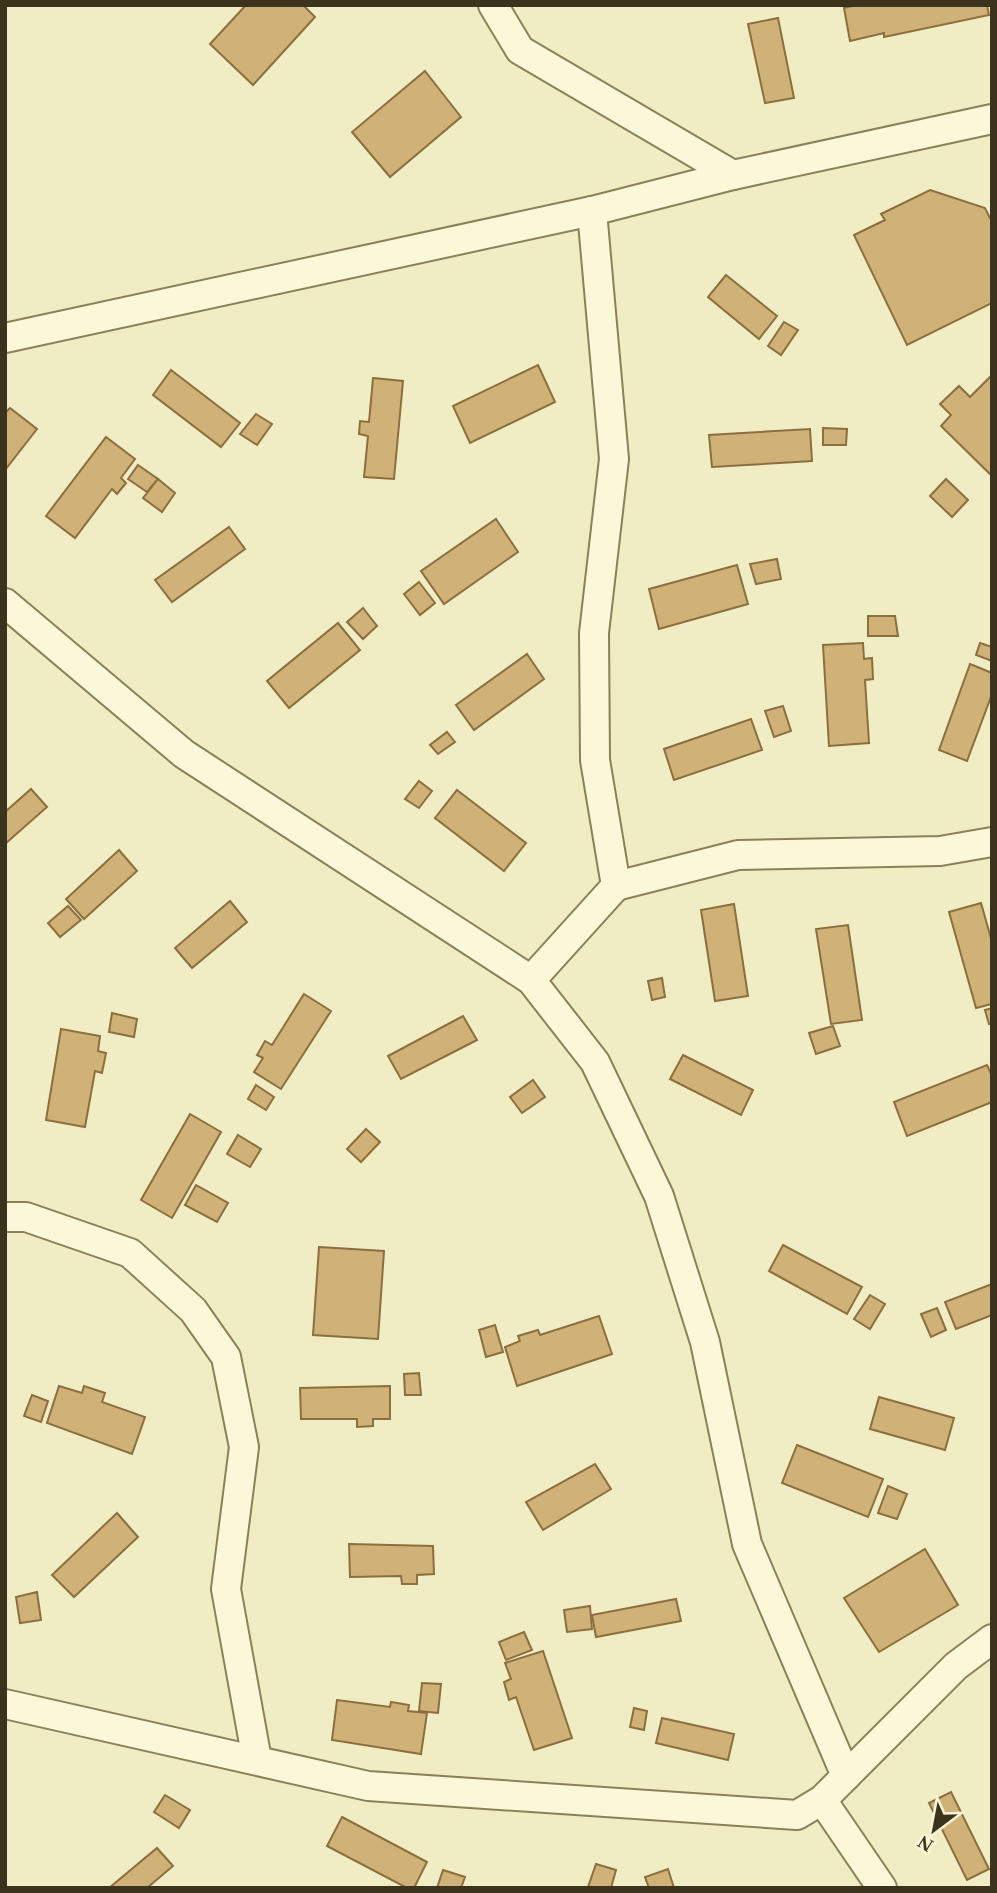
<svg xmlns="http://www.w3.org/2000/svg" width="997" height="1893" font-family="Georgia,serif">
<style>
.building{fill:#d0b178;stroke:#8c6f3e;stroke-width:2}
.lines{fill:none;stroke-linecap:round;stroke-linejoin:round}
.service-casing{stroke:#8c8059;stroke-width:32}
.service{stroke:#faf8d8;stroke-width:28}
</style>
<rect width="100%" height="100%" fill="#f0edc4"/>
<g class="building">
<path d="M246 5H303L315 17 253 85 210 44Z"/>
<path d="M856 5H987L989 15 884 37V33L850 41 844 8Z"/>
<path d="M778 18 794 98 765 103 748 24Z"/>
<path d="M425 71 461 117 390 177 352 132Z"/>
<path d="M930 190 985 208 992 222V303L907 345 854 235 885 220 881 214Z"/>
<path d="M726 275 777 316 759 339 708 297Z"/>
<path d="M784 322 798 330 781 355 768 346Z"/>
<path d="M538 365 555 402 470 443 453 406Z"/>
<path d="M171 370 240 423 221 447 153 395Z"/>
<path d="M992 375V476L941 426 951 415 940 404 959 386 970 397Z"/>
<path d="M373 378 403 381 394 479 364 477 368 436 359 434 360 421 369 422Z"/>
<path d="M10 408 37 429 5 470V413Z"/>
<path d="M256 414 272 424 257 445 240 434Z"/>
<path d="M823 428 847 429 846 445H823Z"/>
<path d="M810 429 812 461 712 467 709 435Z"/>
<path d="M106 437 135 459 121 478 126 483 117 494 112 489 75 538 46 516Z"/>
<path d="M138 465 158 479 147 492 128 479Z"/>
<path d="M158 479 175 493 162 512 143 498Z"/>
<path d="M946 479 968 500 952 517 930 496Z"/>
<path d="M496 519 518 552 444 604 421 571Z"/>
<path d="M229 527 245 549 172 602 155 580Z"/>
<path d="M777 559 781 579 756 584 750 564Z"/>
<path d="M737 565 748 604 659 629 649 589Z"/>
<path d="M419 582 435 603 420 615 404 594Z"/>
<path d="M363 608 377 626 363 639 347 622Z"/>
<path d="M868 616H895L898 636H868Z"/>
<path d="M338 623 360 650 289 708 267 681Z"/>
<path d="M863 643 864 659 872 658 873 679 865 680 869 743 829 746 823 645Z"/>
<path d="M980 643 992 647V661L976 655Z"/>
<path d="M527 654 544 679 474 730 456 705Z"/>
<path d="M970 664 992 673V694L967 761 939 750Z"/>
<path d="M783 706 791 731 774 737 765 711Z"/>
<path d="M751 719 762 750 674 780 664 749Z"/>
<path d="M447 732 455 742 438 754 430 745Z"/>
<path d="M419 781 432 791 419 808 405 799Z"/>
<path d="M31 789 47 807 5 844V812Z"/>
<path d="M457 790 526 843 504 871 435 818Z"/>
<path d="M119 850 137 871 84 919 66 899Z"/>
<path d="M230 901 247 922 192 968 175 948Z"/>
<path d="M981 903 992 942V1004L976 1008 949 912Z"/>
<path d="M734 904 748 996 715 1001 701 910Z"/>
<path d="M68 906 81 920 60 937 48 923Z"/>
<path d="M848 925 862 1020 831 1024 816 929Z"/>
<path d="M662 978 665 997 652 1000 648 981Z"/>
<path d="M304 994 331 1011 281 1089 254 1072 263 1058 257 1055 265 1041 272 1045Z"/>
<path d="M992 1008V1024H989L985 1010Z"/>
<path d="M112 1013 137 1019 134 1037 109 1032Z"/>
<path d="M463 1016 477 1040 401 1079 388 1056Z"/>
<path d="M833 1026 840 1046 816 1054 809 1033Z"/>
<path d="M61 1029 100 1036 98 1051 106 1053 102 1073 95 1071 85 1127 46 1120Z"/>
<path d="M683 1055 753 1090 741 1115 670 1079Z"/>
<path d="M987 1065 992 1076V1102L907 1136 894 1102Z"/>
<path d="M533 1080 545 1097 522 1113 510 1097Z"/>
<path d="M256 1085 274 1097 266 1110 248 1099Z"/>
<path d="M190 1114 221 1132 172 1218 141 1200Z"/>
<path d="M366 1129 380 1142 361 1162 347 1149Z"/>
<path d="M238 1135 261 1149 250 1167 227 1154Z"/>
<path d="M196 1185 228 1203 217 1222 185 1205Z"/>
<path d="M783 1245 862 1287 847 1314 769 1271Z"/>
<path d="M319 1247 384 1251 378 1339 313 1335Z"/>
<path d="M992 1284V1315L956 1329 945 1302Z"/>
<path d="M870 1295 885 1304 870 1329 854 1319Z"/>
<path d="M937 1308 946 1330 931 1337 921 1314Z"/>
<path d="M599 1316 612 1354 517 1386 505 1347 520 1341 518 1336 538 1330 540 1335Z"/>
<path d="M495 1325 503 1352 486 1357 479 1330Z"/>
<path d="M419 1373 421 1395H405L404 1374Z"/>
<path d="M59 1386 82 1393 84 1386 105 1393 102 1402 145 1417 132 1454 47 1423Z"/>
<path d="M390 1386V1419H373V1426L357 1427V1419H301L300 1388Z"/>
<path d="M32 1395 48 1401 41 1422 24 1416Z"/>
<path d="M879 1397 954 1418 945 1450 870 1429Z"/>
<path d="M797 1445 883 1479 868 1517 782 1483Z"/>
<path d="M595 1464 611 1489 543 1530 526 1502Z"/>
<path d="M888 1486 907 1494 897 1519 878 1513Z"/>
<path d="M117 1513 138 1537 74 1597 52 1575Z"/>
<path d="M349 1544 433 1546 434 1574 417 1575V1584H402L401 1576 350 1577Z"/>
<path d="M925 1549 958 1605 879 1652 844 1598Z"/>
<path d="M37 1592 41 1620 20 1623 16 1597Z"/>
<path d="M676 1599 681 1621 596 1637 592 1615Z"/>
<path d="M590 1606 592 1629 567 1632 564 1610Z"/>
<path d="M524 1632 532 1650 506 1660 499 1642Z"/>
<path d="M543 1651 572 1738 534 1750 516 1697 509 1700 504 1682 511 1679 505 1663Z"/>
<path d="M422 1683 441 1684 438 1713 419 1711Z"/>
<path d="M337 1700 390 1707 391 1702 409 1705 408 1711 427 1713 421 1754 332 1740Z"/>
<path d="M634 1708 647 1711 644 1730 630 1727Z"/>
<path d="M662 1718 734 1734 728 1760 656 1743Z"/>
<path d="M951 1792 989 1869 967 1880 929 1803Z"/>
<path d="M165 1795 190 1810 179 1828 154 1812Z"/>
<path d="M342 1817 427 1862 414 1888H407L327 1846Z"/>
<path d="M157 1848 173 1866 147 1888H109Z"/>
<path d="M596 1864 616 1870 611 1888 588 1887Z"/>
<path d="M668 1869 674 1888H649L645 1877Z"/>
<path d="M443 1870 465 1877 461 1888H437Z"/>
</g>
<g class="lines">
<defs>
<g id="service">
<path d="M493 5 520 50 733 175"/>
<path d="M5 338 592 211 733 175 992 119"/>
<path d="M5 603 184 754 531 980 595 1062 659 1196 705 1342 747 1544 846 1776"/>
<path d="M616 886 738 855 940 851 992 842"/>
<path d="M531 980 616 886 595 760 594 633 614 459 592 211"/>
<path d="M5 1217H26L130 1253 193 1310 226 1357 244 1447 226 1589 257 1760"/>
<path d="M5 1704 368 1786 797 1815 822 1800 956 1666 992 1639"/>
<path d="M822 1800 882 1888"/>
</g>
</defs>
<use href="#service" class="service-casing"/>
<use href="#service" class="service"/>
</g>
<rect width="997" height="1893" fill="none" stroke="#3b331e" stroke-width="14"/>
<g transform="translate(934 1830) rotate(212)" stroke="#f7f5d4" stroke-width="5" paint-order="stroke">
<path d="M0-5L12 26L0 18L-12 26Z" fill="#3b331e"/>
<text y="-10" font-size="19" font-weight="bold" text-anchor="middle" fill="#3b331e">N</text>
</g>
</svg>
